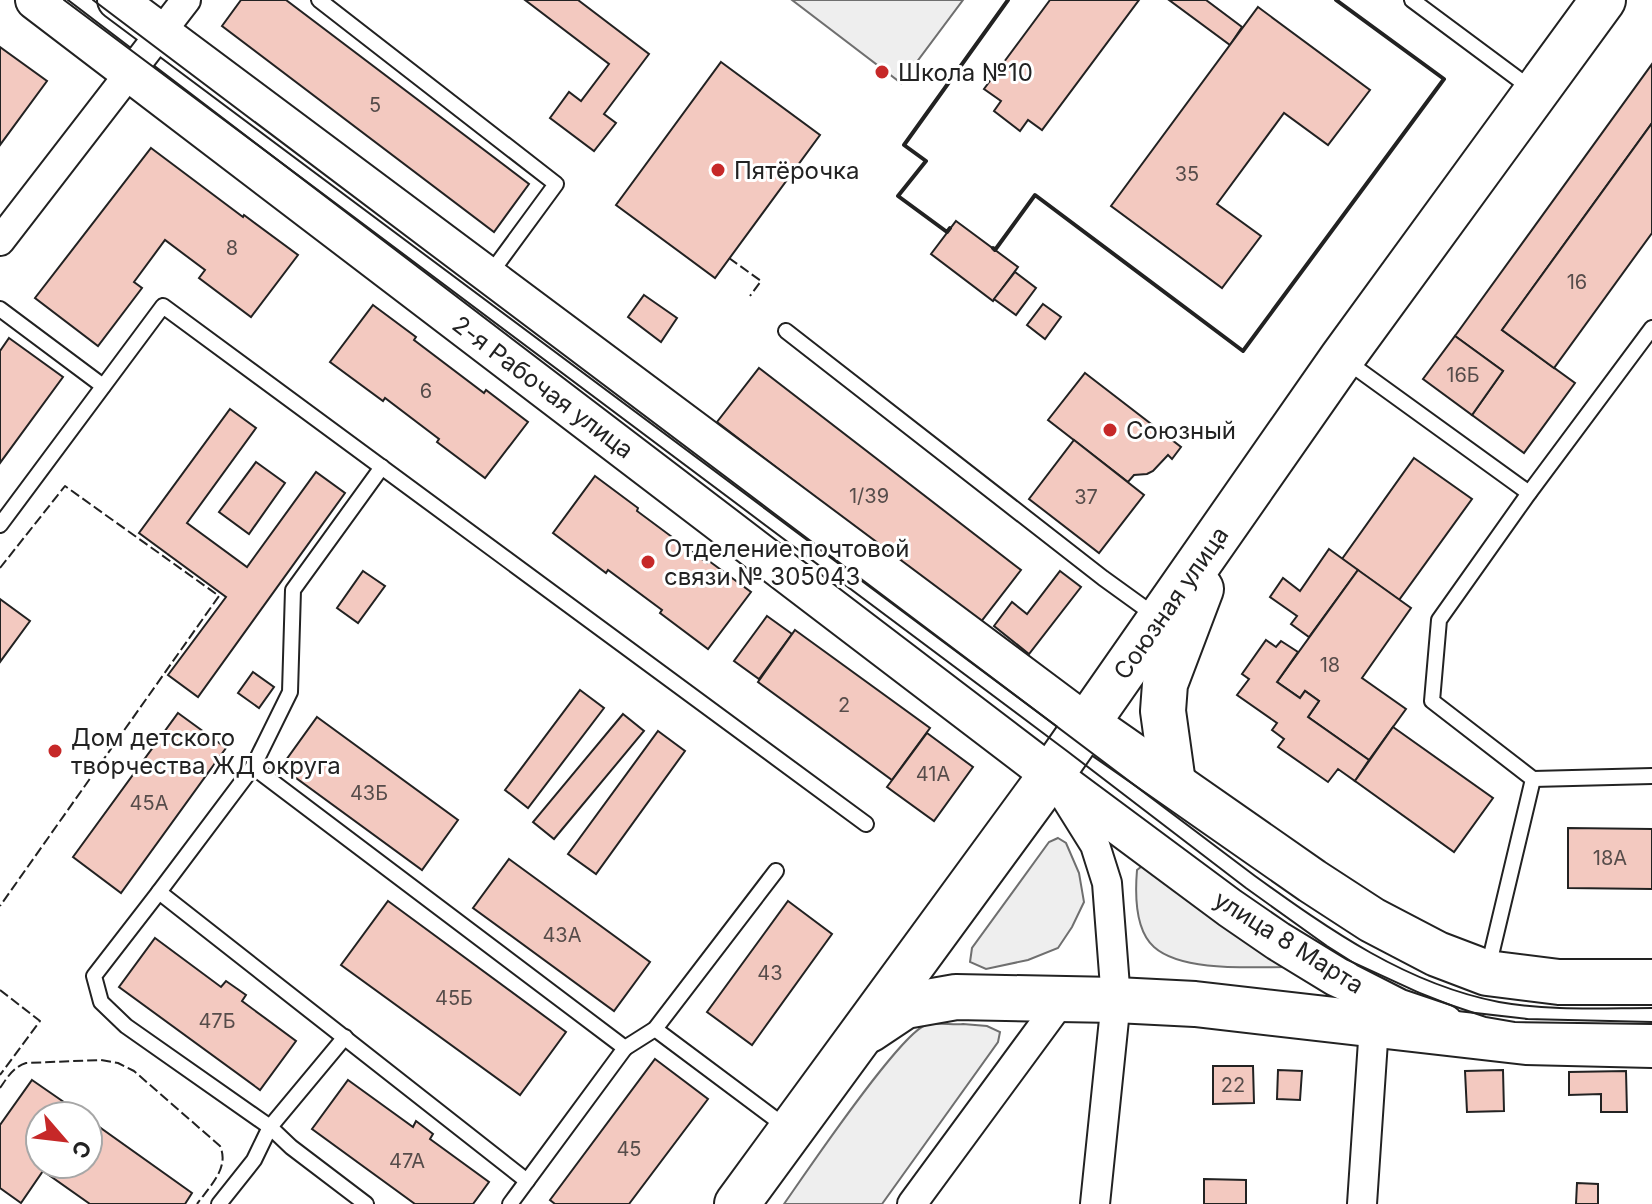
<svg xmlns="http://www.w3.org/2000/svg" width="1652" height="1204" font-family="Inter,sans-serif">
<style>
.green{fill:#eee;stroke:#6f6f6f;stroke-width:2}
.building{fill:#f3c9c0;stroke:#222;stroke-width:2}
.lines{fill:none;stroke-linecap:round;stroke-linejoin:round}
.service-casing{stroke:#222;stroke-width:18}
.minor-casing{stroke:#222;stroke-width:32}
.secondary-casing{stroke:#222;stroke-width:42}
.primary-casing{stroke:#222;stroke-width:48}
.service{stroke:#fff;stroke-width:14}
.minor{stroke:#fff;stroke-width:28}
.secondary{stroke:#fff;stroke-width:38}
.primary{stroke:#fff;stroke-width:44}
.tram{stroke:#222;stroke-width:2}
.fence{stroke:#222;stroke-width:2;stroke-dasharray:10 4;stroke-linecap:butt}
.wall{stroke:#222;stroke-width:4}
.poi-dot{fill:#c62828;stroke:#fff;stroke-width:3}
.labels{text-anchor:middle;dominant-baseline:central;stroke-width:6;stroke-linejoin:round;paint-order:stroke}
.number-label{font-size:20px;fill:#564c4a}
.poi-label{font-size:24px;fill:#222;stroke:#fff;text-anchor:start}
.street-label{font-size:24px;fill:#222;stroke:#fff}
</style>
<rect width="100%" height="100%" fill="#fff"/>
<g class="green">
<path d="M792 0H963L901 83Z"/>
<path d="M1058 838 1066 843 1079 873 1084 902 1072 927 1058 948 1028 960 986 969 970 962 972 948 1049 842Z"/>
<path d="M1146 863 1287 967C1251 967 1182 972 1154 947 1135 930 1135 894 1137 870Z"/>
<path d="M963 1024 987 1026 1000 1032 998 1042 882 1204H784C805 1174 900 1033 926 1025 936 1022 952 1025 963 1024Z"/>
</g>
<g class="building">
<path d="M241 0H286L529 184 494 232 222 26Z"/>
<path d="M525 0H578L649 54 604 114 616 123 594 151 550 118 569 92 581 101 609 64Z"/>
<path d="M1050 0H1139L1042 130 1028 120 1020 131 994 111 1001 101 984 89Z"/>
<path d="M1169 0H1206L1242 27 1230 45Z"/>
<path d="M1258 7 1370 90 1328 145 1284 113 1217 204 1261 236 1222 288 1111 206Z"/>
<path d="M0 47 47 81 0 145Z"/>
<path d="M721 62 820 135 715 278 616 205Z"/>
<path d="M1652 64V123L1502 330 1575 383 1524 453 1472 415 1503 371 1455 336Z"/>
<path d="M1652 123V233L1554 368 1502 330Z"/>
<path d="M151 148 243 217 244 215 298 255 251 317 199 278 205 270 165 240 134 282 142 288 98 346 35 298Z"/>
<path d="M956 221 1018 267 993 301 931 254Z"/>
<path d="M1015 272 1036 288 1016 315 994 299Z"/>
<path d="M644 295 677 318 661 342 628 317Z"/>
<path d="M1043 304 1061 317 1045 339 1027 325Z"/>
<path d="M373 305 416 337 414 340 484 393 486 390 528 422 485 478 437 442 439 439 385 398 383 401 330 362Z"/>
<path d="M1455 336 1503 371 1472 415 1423 379Z"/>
<path d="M9 338 63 377 0 463V351Z"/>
<path d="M759 368 1021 570 980 623 717 422Z"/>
<path d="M1085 373 1181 447 1172 459 1168 455 1153 471 1147 474 1134 475 1128 482 1048 420Z"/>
<path d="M230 409 256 428 187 523 247 567 316 472 345 493 198 697 168 675 226 597 139 533Z"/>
<path d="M1074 440 1144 495 1099 553 1029 499Z"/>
<path d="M1414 458 1472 499 1399 600 1342 559Z"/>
<path d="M256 462 285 483 249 534 219 512Z"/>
<path d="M595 476 638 508 637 511 707 563 709 561 751 592 708 649 660 613 662 610 608 570 606 573 553 533Z"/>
<path d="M1329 549 1358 570 1309 637 1291 624 1297 616 1270 597 1283 578 1300 591Z"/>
<path d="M1358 570 1411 608 1362 678 1406 709 1369 760 1308 717 1319 701 1305 691 1300 698 1277 682Z"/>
<path d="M363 571 385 586 358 623 337 608Z"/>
<path d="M1060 571 1081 587 1029 654 994 626 1012 602 1027 614Z"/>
<path d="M0 599 30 621 0 662Z"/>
<path d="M767 616 792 634 759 679 734 661Z"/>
<path d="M795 630 930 728 892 780 758 682Z"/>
<path d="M1266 640 1276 647 1281 641 1298 652 1277 682 1300 698 1305 691 1319 701 1308 717 1369 760 1355 781 1338 769 1328 782 1278 747 1284 739 1272 730 1277 723 1237 695 1249 679 1242 674Z"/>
<path d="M253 672 274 687 259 708 238 693Z"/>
<path d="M580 690 604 708 528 808 505 790Z"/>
<path d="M178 713 226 748 121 893 73 857Z"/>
<path d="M623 714 644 731 554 839 533 822Z"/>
<path d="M317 717 458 820 422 870 281 767Z"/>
<path d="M1393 727 1493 798 1454 852 1355 781Z"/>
<path d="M658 731 685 751 596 874 568 854Z"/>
<path d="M927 733 973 767 934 821 887 787Z"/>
<path d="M1568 828 1652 829V889L1568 888Z"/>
<path d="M509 859 650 962 614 1011 473 908Z"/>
<path d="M388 901 566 1032 520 1095 341 965Z"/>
<path d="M788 901 832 934 752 1045 707 1012Z"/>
<path d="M155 938 221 987 226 981 246 995 242 1001 296 1041 260 1090 119 987Z"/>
<path d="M655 1059 708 1099 629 1204H555L550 1200Z"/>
<path d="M1213 1066H1253L1254 1103 1213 1104Z"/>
<path d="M1278 1070 1302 1071 1300 1100 1277 1099Z"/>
<path d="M1503 1070 1504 1111 1467 1112 1465 1071Z"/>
<path d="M1626 1071 1627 1112H1601V1094L1569 1095V1072Z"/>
<path d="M32 1080 84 1116H40V1164H88V1119L192 1193 185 1204H90L43 1171 21 1203 0 1188V1125Z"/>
<path d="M348 1080 413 1127 416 1121 433 1134 430 1139 489 1182 473 1204H415L312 1129Z"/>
<path d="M1204 1179 1246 1180V1204H1204Z"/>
<path d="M1577 1183 1598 1184V1204H1576Z"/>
</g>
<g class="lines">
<defs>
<g id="service">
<path d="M319 0 556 184 490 274"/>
<path d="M1412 0 1533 90"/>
<path d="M0 309 103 386"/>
<path d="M786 331 1103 578 1157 617"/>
<path d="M1345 360 1529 493"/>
<path d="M382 467 293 590 290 692 253 767 625 1048 510 1204"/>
<path d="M0 525 163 306 866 824"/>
<path d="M253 767 159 892 527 1181"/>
<path d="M1533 779 1652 776"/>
<path d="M159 892 94 976 101 1002 126 1026 270 1127 291 1147 366 1204"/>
<path d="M1488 968 1533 779 1432 701 1439 620 1529 493 1652 328"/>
<path d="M655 1029 786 1127"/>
<path d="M625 1048 655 1029 776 871"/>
<path d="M219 1204 254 1160 270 1127 345 1037"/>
</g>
<g id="minor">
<path d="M0 241 186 0"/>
<path d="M1060 789 1095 845 1107 883 1116 1000 1095 1204"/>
<path d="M912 1204 1062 1000"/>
<path d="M1362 1204 1374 1026"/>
</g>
<g id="secondary">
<path d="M35 0 1051 775 1230 908 1278 941 1337 977 1411 1011 1444 1024"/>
<path d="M117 0 1087 724"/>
</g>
<g id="primary">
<path d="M1087 724 1312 881 1372 920 1437 954 1487 973 1559 982H1652"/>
<path d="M1173 783 1163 711 1165 684 1201 589"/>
<path d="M869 1030 905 1006 956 997 1116 1000 1195 1004 1526 1042 1652 1045"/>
<path d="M737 1204 1051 775 1342 358 1603 0"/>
</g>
</defs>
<use href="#service" class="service-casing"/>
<use href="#minor" class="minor-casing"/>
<use href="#secondary" class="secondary-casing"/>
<use href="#primary" class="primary-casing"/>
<use href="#service" class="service"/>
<use href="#minor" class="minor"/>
<use href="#secondary" class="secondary"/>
<use href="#primary" class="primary"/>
<g class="tram">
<path d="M64 0 1067 751 1246 888 1327 946 1357 965 1406 990 1486 1017 1515 1022 1652 1024"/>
<path d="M93 0 1255 876C1330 930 1406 984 1499 1002 1549 1011 1601 1008 1652 1008"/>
</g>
<g class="fence">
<path d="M729 258 761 281 750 296"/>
<path d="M0 568 65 486 219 596 0 906"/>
<path d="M0 990 40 1021 0 1075"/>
<path d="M0 1088C7 1078 13 1067 26 1063L101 1060 118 1063 134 1071 220 1146C230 1168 209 1187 197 1204"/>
</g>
<g class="wall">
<path d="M950 228 947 232 898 196 926 161 904 145 1008 0"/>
<path d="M993 248 995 250 1035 195 1243 351 1444 79 1336 0"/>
</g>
</g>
<g class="poi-dot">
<circle cx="882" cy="72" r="8"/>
<circle cx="718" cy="170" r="8"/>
<circle cx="1110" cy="430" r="8"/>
<circle cx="648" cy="562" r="8"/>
<circle cx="55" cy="751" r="8"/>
</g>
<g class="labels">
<g class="number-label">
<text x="375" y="105">5</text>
<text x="1187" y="174">35</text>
<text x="232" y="248">8</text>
<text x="1577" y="282">16</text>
<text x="1463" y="375">16Б</text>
<text x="426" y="391">6</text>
<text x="869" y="496">1/39</text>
<text x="1086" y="497">37</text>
<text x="1330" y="665">18</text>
<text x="844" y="705">2</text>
<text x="933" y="774">41А</text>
<text x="369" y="793">43Б</text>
<text x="149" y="803">45А</text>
<text x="1610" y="858">18А</text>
<text x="562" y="935">43А</text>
<text x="770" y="973">43</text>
<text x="454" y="998">45Б</text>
<text x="217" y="1021">47Б</text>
<text x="1233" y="1085">22</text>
<text x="629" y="1149">45</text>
<text x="407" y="1161">47А</text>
</g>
<g class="poi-label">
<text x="898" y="72">Школа №10</text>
<text x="734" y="170">Пятёрочка</text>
<text x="1126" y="430">Союзный</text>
<text x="664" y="548">Отделение почтовой<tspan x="664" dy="28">связи № 305043</tspan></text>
<text x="71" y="737">Дом детского<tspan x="71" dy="28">творчества ЖД округа</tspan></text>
</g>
<g class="street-label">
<text transform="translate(543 387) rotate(37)">2-я Рабочая улица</text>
<text transform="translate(1171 603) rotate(-55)">Союзная улица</text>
<text transform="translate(1289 942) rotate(32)">улица 8 Марта</text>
</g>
</g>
<g transform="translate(64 1140) rotate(118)"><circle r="38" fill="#ffffff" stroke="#a7a7a7" stroke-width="2"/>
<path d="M0-6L14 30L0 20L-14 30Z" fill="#c62828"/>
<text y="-12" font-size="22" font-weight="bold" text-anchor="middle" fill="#222222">С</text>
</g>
</svg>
